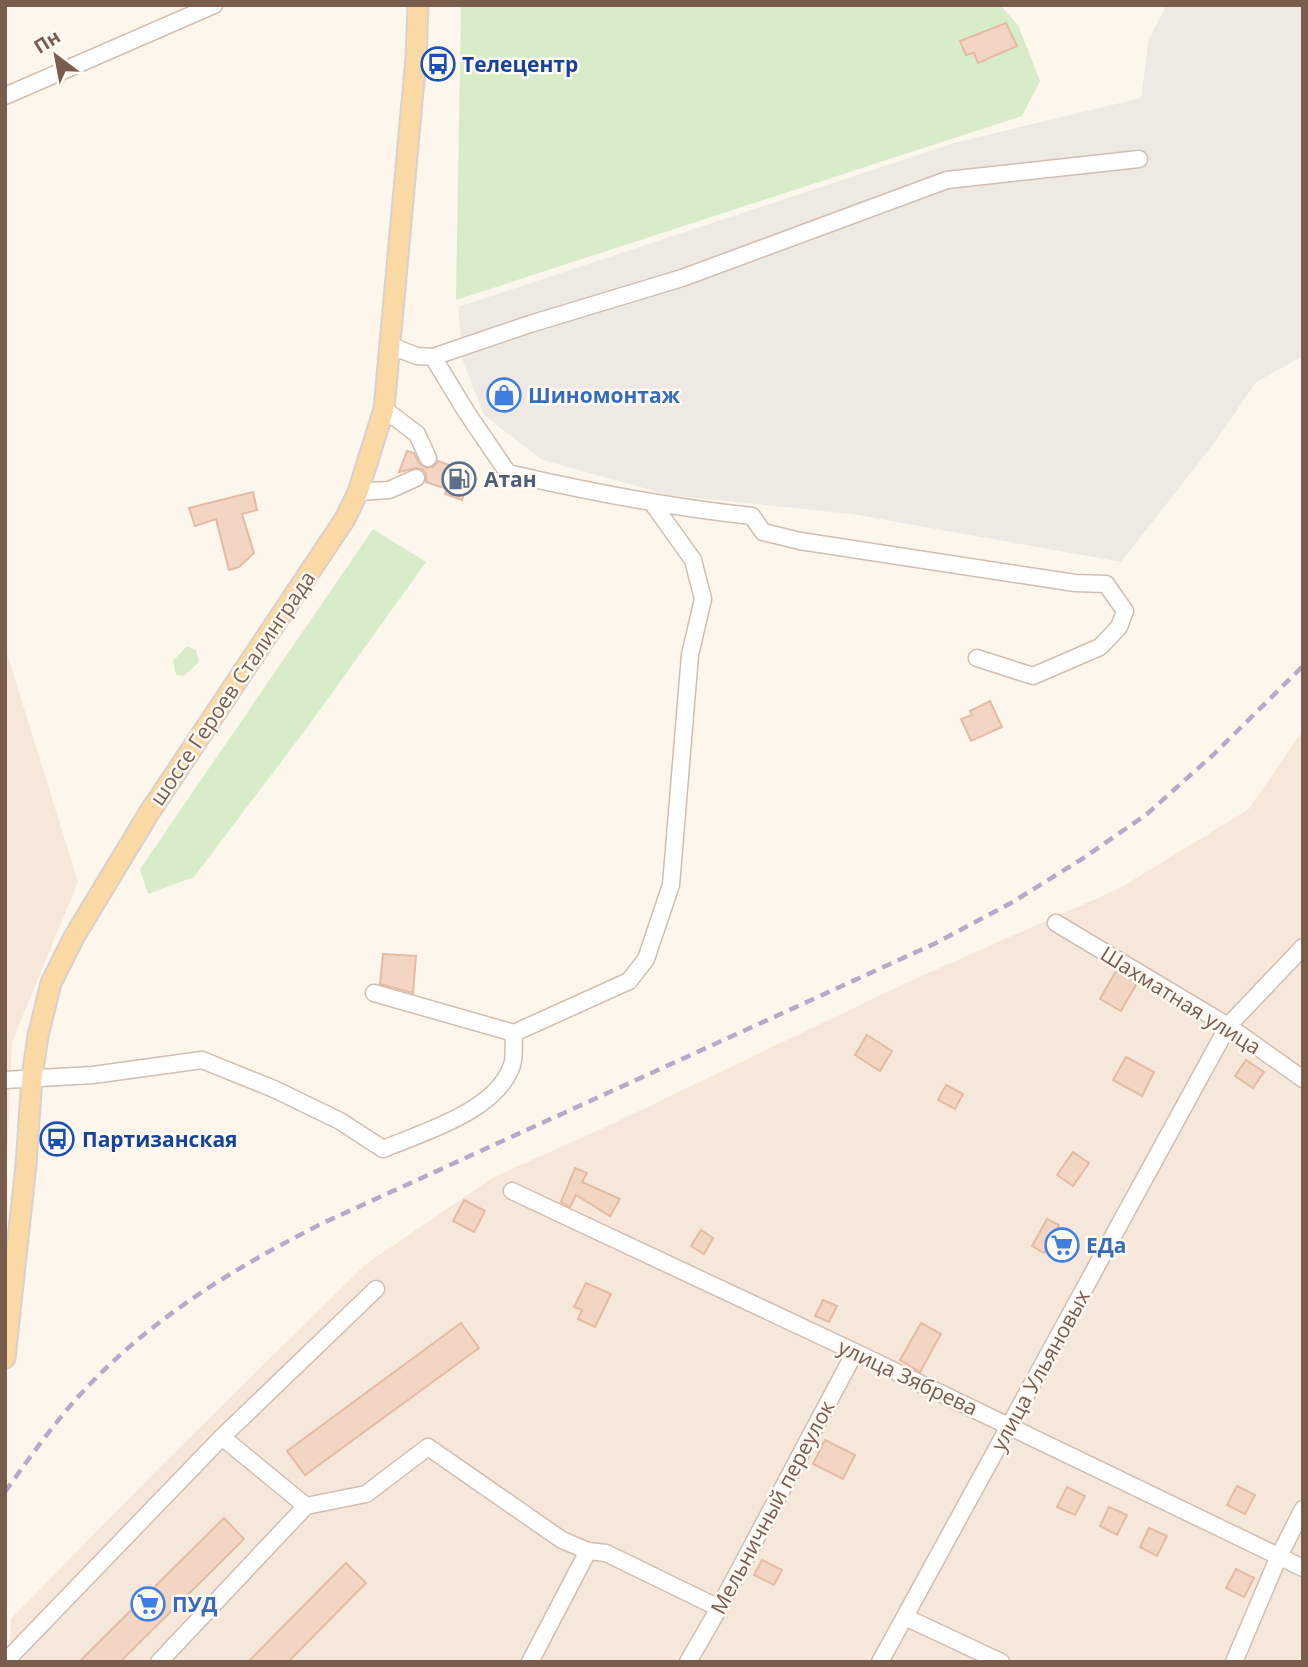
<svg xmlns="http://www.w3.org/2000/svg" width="1308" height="1667" font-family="'Open Sans',sans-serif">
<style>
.residential{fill:#f5e8da}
.industrial{fill:#efe9e4}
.green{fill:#d8ecc9}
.building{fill:#f3d5c3;stroke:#e6bba3;stroke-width:2}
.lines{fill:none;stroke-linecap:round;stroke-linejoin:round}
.minor-casing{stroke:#d1beb0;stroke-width:19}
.major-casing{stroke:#dad1cd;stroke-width:23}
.minor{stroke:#fff;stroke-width:16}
.major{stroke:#fbd9a5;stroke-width:19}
.rail{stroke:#b9a8c9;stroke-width:4.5;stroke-dasharray:10 7;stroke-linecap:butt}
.labels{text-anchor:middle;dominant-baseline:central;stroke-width:5;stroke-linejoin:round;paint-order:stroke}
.transit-label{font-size:21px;font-weight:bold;fill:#164399;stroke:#fffaf3;text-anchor:start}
.shop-label{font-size:21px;font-weight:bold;fill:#366cbe;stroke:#fffaf3;text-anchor:start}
.service-label{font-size:21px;font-weight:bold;fill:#4e5e75;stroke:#fffaf3;text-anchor:start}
.street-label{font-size:21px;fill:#7a5c4d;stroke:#fffaf3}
</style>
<rect width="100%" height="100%" fill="#fdf6ec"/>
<g class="residential">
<path d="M5 647 78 882 12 1042 5 1207Z"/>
<path d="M1303 730V1662H10L11 1619 161 1466 366 1264 494 1177 610 1125 906 983 1120 888 1249 809Z"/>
</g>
<path class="industrial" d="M1167 5H1303V356L1256 382 1215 442 1121 562 852 514 669 495 542 460 484 415 463 361 458 307 954 143 1141 98 1149 38Z"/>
<g class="green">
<path d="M461 5H1000L1018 25 1040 81 1022 116 456 300Z"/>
<path d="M373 529 426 562 309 725 194 877 148 894 140 869Z"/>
<path d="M187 646 196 650 199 662 184 676 176 675 173 661Z"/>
</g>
<g class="building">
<path d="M1006 23 1017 46 978 63 974 53 966 55 960 41Z"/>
<path d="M407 451 414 453 419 463 426 468 433 467 438 461 471 473 462 500 445 494 447 489 426 482V474L422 469 416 468 399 472Z"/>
<path d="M253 492 257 510 242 514 254 553 239 567 229 570 216 519 195 526 189 508Z"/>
<path d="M990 701 1002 727 971 741 961 719 972 715 970 711Z"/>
<path d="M383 954 416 956 413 993 380 984Z"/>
<path d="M1116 971 1137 983 1121 1011 1100 999Z"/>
<path d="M867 1035 892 1051 880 1071 855 1055Z"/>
<path d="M1126 1057 1154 1072 1142 1096 1113 1080Z"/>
<path d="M1246 1060 1264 1072 1253 1088 1235 1076Z"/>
<path d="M946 1085 963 1094 955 1109 938 1100Z"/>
<path d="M1073 1152 1089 1163 1073 1186 1057 1175Z"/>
<path d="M575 1168 587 1173 582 1182 620 1199 610 1216 576 1195 570 1207 561 1202Z"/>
<path d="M464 1200 485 1211 474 1232 453 1221Z"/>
<path d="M1047 1219 1059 1225 1044 1253 1032 1246Z"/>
<path d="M701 1230 713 1238 704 1254 691 1246Z"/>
<path d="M586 1283 611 1294 595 1327 578 1319 582 1310 574 1307Z"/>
<path d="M823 1300 837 1306 829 1322 815 1316Z"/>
<path d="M461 1323 479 1348 305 1475 287 1451Z"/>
<path d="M921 1323 941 1334 920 1372 900 1360Z"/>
<path d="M825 1440 855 1455 843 1479 813 1464Z"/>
<path d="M1237 1486 1255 1495 1245 1514 1227 1505Z"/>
<path d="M1067 1487 1085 1496 1075 1515 1057 1507Z"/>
<path d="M1109 1507 1127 1515 1117 1535 1100 1526Z"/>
<path d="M224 1518 244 1539 120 1662H79Z"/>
<path d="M1149 1528 1167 1536 1157 1556 1140 1547Z"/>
<path d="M762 1560 782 1570 774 1585 754 1575Z"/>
<path d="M346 1563 366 1583 288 1662H248Z"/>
<path d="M1236 1569 1254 1578 1244 1597 1226 1588Z"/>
</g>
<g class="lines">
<defs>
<g id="minor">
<path d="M5 96 214 5"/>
<path d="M391 346 417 356 433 357 530 324 682 278 947 180 1139 159"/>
<path d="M433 357 467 413 508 473C589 492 669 507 752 516L763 532 800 541 1075 583 1106 584 1125 611 1119 627 1100 647 1033 676 977 658"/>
<path d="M384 409 417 434 428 458"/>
<path d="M358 492 389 490 416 478"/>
<path d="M1056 923 1228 1026 1303 1079"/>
<path d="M514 1033 629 981 646 959 671 885 690 655 703 599 693 560 653 504"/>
<path d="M5 1080 93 1075 202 1060 274 1089 340 1121 383 1149C424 1132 497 1111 512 1065 515 1056 513 1043 514 1033L374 993"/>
<path d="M512 1191 855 1352 1303 1568"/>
<path d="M306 1506 366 1494 428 1447 562 1540 588 1551 606 1553 719 1608"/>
<path d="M905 1617 1001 1662"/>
<path d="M5 1662 222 1437 376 1289"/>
<path d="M159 1662 306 1506 222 1437"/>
<path d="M530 1662 588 1551"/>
<path d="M688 1662 719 1608 855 1352"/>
<path d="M880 1662 1228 1026 1303 947"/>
<path d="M1234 1662 1279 1556 1303 1509"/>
</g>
<path id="major" d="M5 1358 26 1165 32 1077 38 1036 51 983 74 937 149 813 345 519 358 492 384 409 416 58 418 5"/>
</defs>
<use href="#minor" class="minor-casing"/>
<use href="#major" class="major-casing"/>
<use href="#minor" class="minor"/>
<use href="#major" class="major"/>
<path class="rail" d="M5 1492C32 1454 59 1416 91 1383 158 1314 238 1266 323 1223L936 943 1011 903 1082 859 1147 814 1213 755 1303 666"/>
</g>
<defs>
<symbol id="bus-ring" viewBox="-11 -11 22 22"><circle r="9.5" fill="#fffaf3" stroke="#1a4fb4" stroke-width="1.5"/><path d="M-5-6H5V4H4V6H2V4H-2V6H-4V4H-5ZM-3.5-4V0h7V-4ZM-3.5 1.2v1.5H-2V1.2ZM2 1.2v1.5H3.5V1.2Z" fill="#1a4fb4"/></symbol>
<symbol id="shop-ring" viewBox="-11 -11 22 22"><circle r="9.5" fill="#fffaf3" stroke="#3f7fe0" stroke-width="1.5"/><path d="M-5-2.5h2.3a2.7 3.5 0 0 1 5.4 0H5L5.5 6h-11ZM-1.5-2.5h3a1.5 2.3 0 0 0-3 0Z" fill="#3f7fe0"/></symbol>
<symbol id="fuel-ring" viewBox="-11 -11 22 22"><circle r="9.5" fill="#fffaf3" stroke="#5c6f8a" stroke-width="1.5"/><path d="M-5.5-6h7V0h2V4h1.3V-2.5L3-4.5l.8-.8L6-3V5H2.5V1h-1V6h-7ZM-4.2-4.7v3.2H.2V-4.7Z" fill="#5c6f8a"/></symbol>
<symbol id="supermarket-ring" viewBox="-11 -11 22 22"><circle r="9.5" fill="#fffaf3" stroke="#3f7fe0" stroke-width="1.5"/><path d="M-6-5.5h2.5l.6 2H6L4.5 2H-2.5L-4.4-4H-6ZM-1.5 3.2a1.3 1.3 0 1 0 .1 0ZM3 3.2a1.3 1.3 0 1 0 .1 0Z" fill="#3f7fe0"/></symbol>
</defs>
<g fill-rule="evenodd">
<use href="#bus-ring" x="419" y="45" width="38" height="38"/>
<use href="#shop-ring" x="485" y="376" width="38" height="38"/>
<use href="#fuel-ring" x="440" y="460" width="38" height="38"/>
<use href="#bus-ring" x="38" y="1120" width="38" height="38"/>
<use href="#supermarket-ring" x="1043" y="1226" width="38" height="38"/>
<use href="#supermarket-ring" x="129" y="1585" width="38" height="38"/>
</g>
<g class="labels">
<g class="transit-label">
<text x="462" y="64">Телецентр</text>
<text x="82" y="1139">Партизанская</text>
</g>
<g class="shop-label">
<text x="528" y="395">Шиномонтаж</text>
<text x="1086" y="1245">ЕДа</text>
<text x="172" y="1604">ПУД</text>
</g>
<g class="service-label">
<text x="484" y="479">Атан</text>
</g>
<g class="street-label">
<text transform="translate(232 688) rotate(-56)">шоссе Героев Сталинграда</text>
<text transform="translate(1181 1000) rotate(32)">Шахматная улица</text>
<text transform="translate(1040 1370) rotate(-61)">улица Ульяновых</text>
<text transform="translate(908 1377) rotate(25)">улица Зябрева</text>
<text transform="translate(772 1507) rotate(-62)">Мельничный переулок</text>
</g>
</g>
<rect width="1308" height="1667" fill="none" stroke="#7a5c4d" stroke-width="14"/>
<g transform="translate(56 56) rotate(328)" stroke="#fffaf3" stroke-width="5" paint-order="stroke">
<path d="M0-5L12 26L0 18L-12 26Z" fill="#7a5c4d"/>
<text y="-10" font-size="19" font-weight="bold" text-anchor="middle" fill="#7a5c4d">Пн</text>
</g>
</svg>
